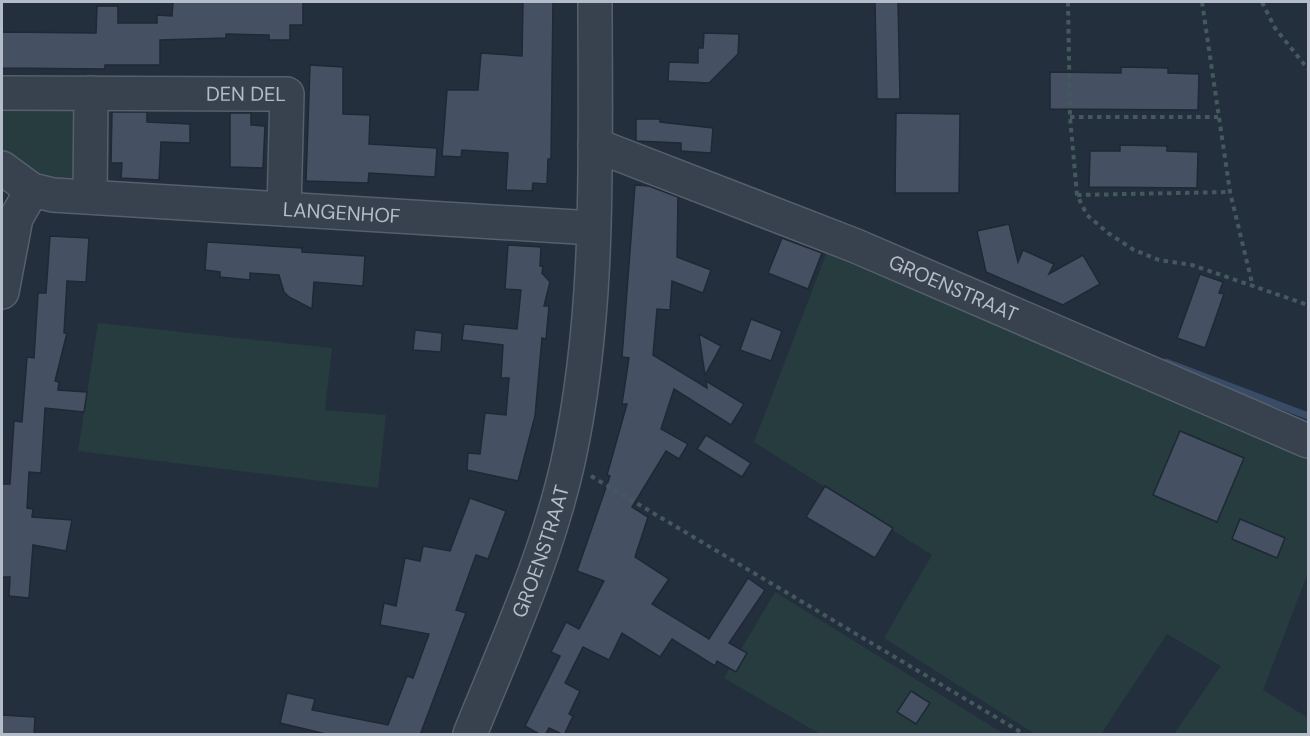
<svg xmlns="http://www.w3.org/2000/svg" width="1310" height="736" font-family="'DM Sans',sans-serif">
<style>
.green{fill:#263c3f}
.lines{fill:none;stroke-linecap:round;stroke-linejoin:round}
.stream{stroke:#394c67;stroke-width:7}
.building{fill:#455162;stroke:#1f2835;stroke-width:1.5}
.minor-casing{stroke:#565f6c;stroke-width:36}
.path{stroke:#44595c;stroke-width:4;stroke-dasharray:4.5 4.5;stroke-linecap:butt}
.minor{stroke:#38414e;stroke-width:33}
.labels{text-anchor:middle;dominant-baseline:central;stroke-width:6;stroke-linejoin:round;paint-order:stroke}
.street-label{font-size:20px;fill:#b4bcc9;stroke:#1d2633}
</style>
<rect width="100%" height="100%" fill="#242f3e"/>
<g class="green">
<path d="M2 104 82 105 81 187 58 186 2 156Z"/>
<path d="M827 252 1308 440V573L1263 690 1308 718V734H1174L1221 666 1167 634 1101 734H1035L884 638 932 555 754 442Z"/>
<path d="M98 323 332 348 325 410 386 415 378 488 78 451Z"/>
<path d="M775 592 1004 734H820L724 678Z"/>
</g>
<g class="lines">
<path class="stream" d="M1166 362 1308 416"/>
</g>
<g class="building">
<path d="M173 2H303V25H290V40H269V35L226 34V38L160 40V65H105V69L2 68V32L96 33 97 6H118V23H157V15L172 16Z"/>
<path d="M523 2H553L551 159H548L547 184 533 183 532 191 506 190 508 153 462 150 461 157 442 156 447 90H478L481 53 522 56Z"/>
<path d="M875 2H898L900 99H877Z"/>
<path d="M704 33 739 34 738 54 709 83 668 81 669 62 698 63V48H703Z"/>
<path d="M310 65 343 67V114L370 115 369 144 437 148 435 177 369 173 368 183 306 181Z"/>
<path d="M1121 67 1168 68V73L1199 74 1198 110 1050 109V72L1121 73Z"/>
<path d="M112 112H147V122L190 124V143L161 142 159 180 121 178 122 163H111Z"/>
<path d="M230 113H251V125L265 126 263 168 230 167Z"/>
<path d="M896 113 960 114 959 193H895Z"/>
<path d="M636 119H660V122L713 128 711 153 681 151V143L636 141Z"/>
<path d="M1120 145 1167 146V151L1198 152 1197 188 1089 187 1090 151H1120Z"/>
<path d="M635 185 649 186 678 197 677 257 711 270 703 293 672 281 670 310 657 309 653 355 707 388 706 381 744 404 731 425 674 389 661 429 688 444 679 459 666 451 632 507 648 517 635 557 669 579 652 604 709 639 748 578 765 590 729 643 747 653 736 672 717 661 715 666 672 639 660 657 622 633 609 660 583 647 565 683 580 691 569 714 573 716 564 735 549 728 545 735H541L525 726 560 656 551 652 566 622 579 629 604 581 577 571 610 476 607 475 627 404H622L629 358 622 357Z"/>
<path d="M1009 224 1018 262 1023 250 1054 264 1049 274 1083 255 1100 284 1063 305 986 272 977 231Z"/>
<path d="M50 236 89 238 86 282 67 281 64 333H67L55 381 59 382 58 390 87 392 84 412 45 408 41 473 29 472 27 508 33 509 32 517 72 520 66 551 33 545 29 598 9 596 10 577H2V484H10L14 421 22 422 27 357 34 358 38 293H46Z"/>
<path d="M782 238 822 253 808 289 768 273Z"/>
<path d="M207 242 302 248V252L365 256 363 286 314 282 312 309 289 297 284 292 279 275 250 273V280L220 277V272L205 270Z"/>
<path d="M508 245 541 247 540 266H543L542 273 550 282 544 306H549L546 339 542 338 535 416 518 481 467 470 468 453 480 454 485 413 506 415 509 378H501L503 345 462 340 464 324 517 329 521 290 505 289Z"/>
<path d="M1200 274 1223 282 1219 293 1224 294 1205 348 1177 338Z"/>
<path d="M751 319 782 331 771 361 740 350Z"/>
<path d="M415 330 442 333 441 352 413 350Z"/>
<path d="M699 334 721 346 705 375Z"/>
<path d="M1180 431 1244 458 1217 522 1153 495Z"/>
<path d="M706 435 751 463 742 477 697 449Z"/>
<path d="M825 486 893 528 875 558 806 517Z"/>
<path d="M470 498 506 511 488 559 476 555 456 610 466 613 420 735H330L280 723 287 693 315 699 312 710 388 725 407 676 413 678 429 634 380 625 384 603 396 606 405 558 420 561 423 546 450 551Z"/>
<path d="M1240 519 1285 538 1277 558 1232 539Z"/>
<path d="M911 691 930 703 916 724 897 712Z"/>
<path d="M2 715 35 717 34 735H2Z"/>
</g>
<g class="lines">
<defs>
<g id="minor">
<path id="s1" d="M2 93 287 94 284 209"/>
<path id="s2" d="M595 145 856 246 1308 441"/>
<path id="s3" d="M2 168 32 190 53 195 593 228"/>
<path d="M90 197 91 93"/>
<path d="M2 292 16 218 32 190"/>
<path id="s4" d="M470 734C506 645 547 556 568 462 601 311 595 155 595 2"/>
</g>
</defs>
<use href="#minor" class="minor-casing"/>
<g class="path">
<path d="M1068 2 1070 117 1077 195 1087 215 1108 233 1134 250 1159 260 1192 265 1308 305"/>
<path d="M1202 2 1230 192 1253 287"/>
<path d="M1262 2 1275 28 1308 69"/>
<path d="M1070 117H1218"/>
<path d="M1077 195 1230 192"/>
<path d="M591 476 1024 734"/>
</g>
<use href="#minor" class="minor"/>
</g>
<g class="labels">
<g class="street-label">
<text stroke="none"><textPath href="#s1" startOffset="244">DEN DEL</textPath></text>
<text stroke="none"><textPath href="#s3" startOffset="348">LANGENHOF</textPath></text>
<text stroke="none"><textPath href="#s2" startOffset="386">GROENSTRAAT</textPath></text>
<text stroke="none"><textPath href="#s4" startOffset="196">GROENSTRAAT</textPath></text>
</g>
</g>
<rect width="1310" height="736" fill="none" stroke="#b4bcc9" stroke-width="6"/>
</svg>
